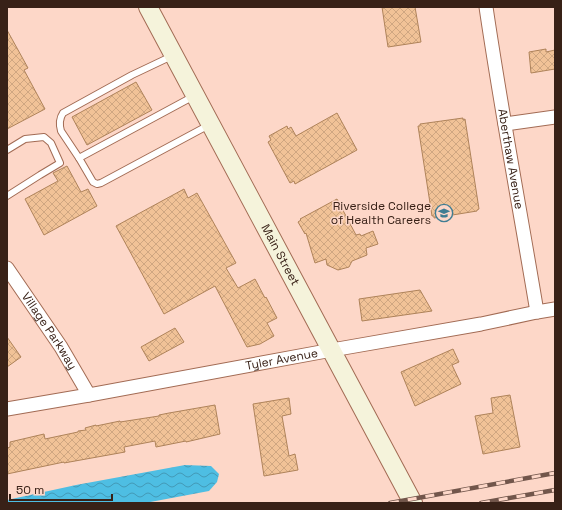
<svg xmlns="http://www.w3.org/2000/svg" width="562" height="510" font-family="'Space Grotesk',sans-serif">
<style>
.water{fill:url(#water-waves)}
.building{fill:url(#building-cross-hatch);stroke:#af835a}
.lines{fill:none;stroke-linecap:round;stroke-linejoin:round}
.service-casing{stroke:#a26b54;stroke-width:8}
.minor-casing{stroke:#a26b54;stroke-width:15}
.secondary-casing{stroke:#a26b54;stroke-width:20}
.service{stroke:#fff;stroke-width:6}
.minor{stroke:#fff;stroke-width:13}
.secondary{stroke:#f5f3db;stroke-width:18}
.rail-casing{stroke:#72564b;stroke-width:4.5}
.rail{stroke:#fdd7c8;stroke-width:3;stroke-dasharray:9;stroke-linecap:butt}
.labels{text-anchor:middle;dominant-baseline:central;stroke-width:3;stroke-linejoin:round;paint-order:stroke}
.street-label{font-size:12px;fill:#382117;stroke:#fdd7c8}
.poi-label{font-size:12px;fill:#382117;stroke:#fdd7c8;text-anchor:end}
</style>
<defs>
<pattern id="water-waves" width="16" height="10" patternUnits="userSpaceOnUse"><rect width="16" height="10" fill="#4ebee3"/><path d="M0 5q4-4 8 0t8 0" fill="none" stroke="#429ab7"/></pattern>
<pattern id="building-cross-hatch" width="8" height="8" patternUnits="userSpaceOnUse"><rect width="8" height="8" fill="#f1c297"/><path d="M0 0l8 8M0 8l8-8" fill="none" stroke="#cfa681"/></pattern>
</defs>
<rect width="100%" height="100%" fill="#fdd7c8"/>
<path class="water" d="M185 465 211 466 219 474 217 482 209 491 145 503H7V500L76 485Z"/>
<g class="building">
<path d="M382 7H415L421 42 388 47Z"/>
<path d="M7 30 28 68 24 70 45 109 7 129Z"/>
<path d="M546 49V52L555 50V69L531 73 529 52Z"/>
<path d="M136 82 152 110 87 145 72 117Z"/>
<path d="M337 113 357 150 295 184 294 181 290 183 268 142 271 140 269 136 287 126 288 129 291 127 296 136Z"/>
<path d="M463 118V120L465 119 479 209 477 210V211L434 218V216H432L418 126H420V124Z"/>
<path d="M67 166 81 192 88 189 97 206 44 235 25 199 58 181 53 173Z"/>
<path d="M184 189 188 198 197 193 236 263 226 268 238 288 255 279 265 298 266 297 277 318 267 323 274 336 260 344 247 347 215 286 164 314 116 226Z"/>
<path d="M337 199 356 235 360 234 361 236 373 231 378 244 366 248 367 255 352 261 349 267 338 270 327 265 326 259 315 263 306 233 305 234 298 222 301 220 300 219Z"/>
<path d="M420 290 432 311 362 321 359 299Z"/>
<path d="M175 328 184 342 149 361 141 347Z"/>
<path d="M7 337 21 357 7 367Z"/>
<path d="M453 349 459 362 452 365 461 384 415 406 401 372Z"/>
<path d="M510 395 520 447 483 454 475 416 493 413 491 398Z"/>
<path d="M289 398 291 414 282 416 289 456 295 454 298 470 264 476 253 404Z"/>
<path d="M215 405 220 434 186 442V441L156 447 155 441 124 447 125 452 64 463V462L7 474V448L10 447V442L44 434 45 439 78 432V431L86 430 85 428 96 425V426L120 421V422L159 416V415L169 413Z"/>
</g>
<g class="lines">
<defs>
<g id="service">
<path d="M194 96 79 158 93 182 97 184 101 183 209 125"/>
<path d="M7 150 25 139 44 137 51 143 60 163 40 175 7 196"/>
<path d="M79 158 61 131C59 124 59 119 63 113L132 75 172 56"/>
</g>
<g id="minor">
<path id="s1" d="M486 7C501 109 520 210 537 312"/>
<path d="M505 124 555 117"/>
<path id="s2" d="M7 268 61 347 89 395"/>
<path id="s3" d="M7 409 89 395 332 350 481 324 537 312 555 309"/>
</g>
<g id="secondary">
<path id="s4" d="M148 7 413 503"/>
</g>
</defs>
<use href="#service" class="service-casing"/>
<use href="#minor" class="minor-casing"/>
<use href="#secondary" class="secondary-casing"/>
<use href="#service" class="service"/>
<use href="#minor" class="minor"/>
<use href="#secondary" class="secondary"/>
<defs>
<g id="rail">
<path d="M390 503 555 473"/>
<path d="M481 503 555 490"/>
</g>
</defs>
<use href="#rail" class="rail-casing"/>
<use href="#rail" class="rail"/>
</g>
<defs>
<symbol id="university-ring" viewBox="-11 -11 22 22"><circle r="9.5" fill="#fdd7c8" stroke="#407d93" stroke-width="1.5"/><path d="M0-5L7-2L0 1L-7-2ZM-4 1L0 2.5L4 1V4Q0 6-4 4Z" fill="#407d93"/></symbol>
</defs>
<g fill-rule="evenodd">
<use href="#university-ring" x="434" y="203" width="20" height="20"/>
</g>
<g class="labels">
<g class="street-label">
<text stroke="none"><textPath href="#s1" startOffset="154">Aberthaw Avenue</textPath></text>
<text stroke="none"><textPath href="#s4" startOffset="281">Main Street</textPath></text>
<text stroke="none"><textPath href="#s2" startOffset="76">Village Parkway</textPath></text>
<text stroke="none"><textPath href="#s3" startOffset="279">Tyler Avenue</textPath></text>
</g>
<g class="poi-label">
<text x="431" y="206">Riverside College<tspan x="431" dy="14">of Health Careers</tspan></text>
</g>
</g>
<rect width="562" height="510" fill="none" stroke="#382117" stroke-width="16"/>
<path d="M10 494v6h102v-6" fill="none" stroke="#382117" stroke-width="2"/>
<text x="16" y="494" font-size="12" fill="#382117" stroke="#fdd7c8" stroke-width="3" paint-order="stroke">50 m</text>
</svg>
